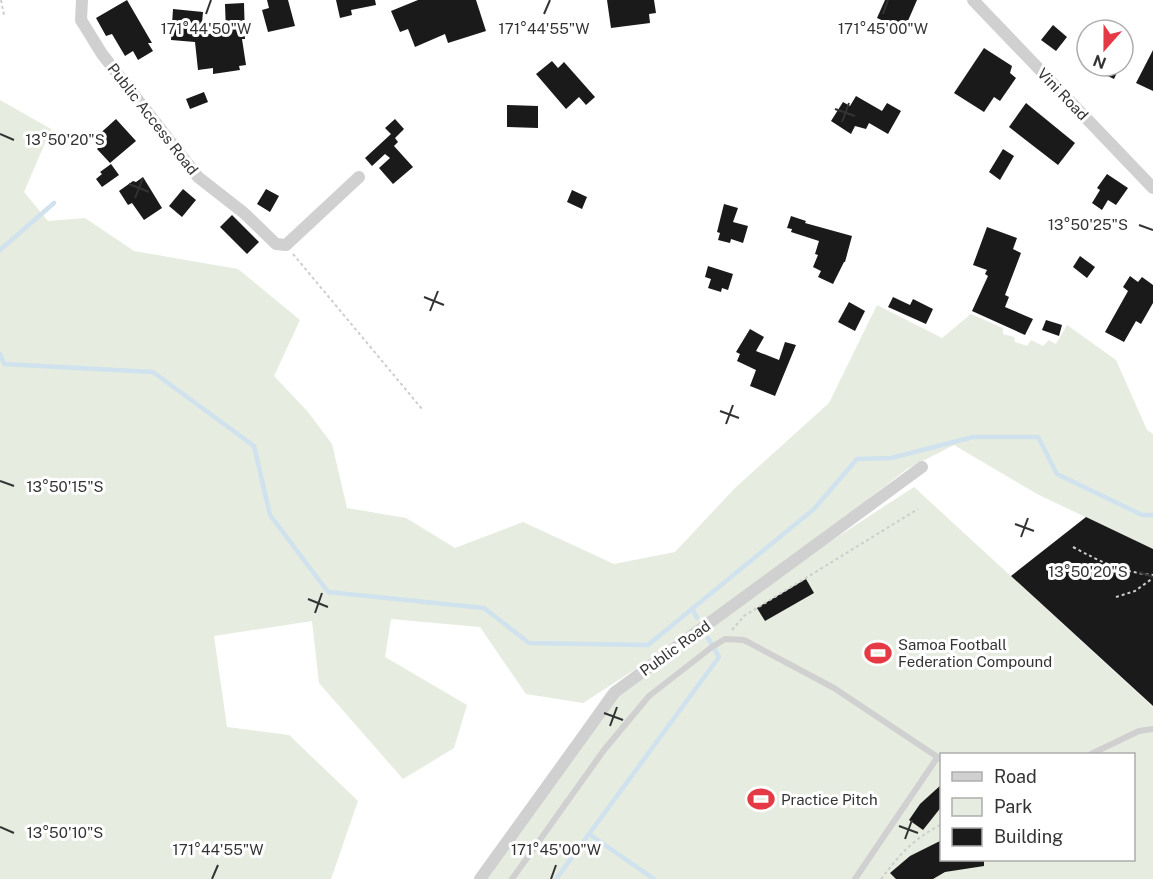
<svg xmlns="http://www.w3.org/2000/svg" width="1153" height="879" font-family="'Public Sans',sans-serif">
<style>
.green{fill:#e6ecdf;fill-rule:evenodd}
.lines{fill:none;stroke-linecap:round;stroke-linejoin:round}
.stream{stroke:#cfe2ee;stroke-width:4.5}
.building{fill:#1a1a1a}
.path{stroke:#cdcdcd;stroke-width:2;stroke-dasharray:3 3;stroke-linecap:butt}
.service{stroke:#d0d0d0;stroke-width:6}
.minor{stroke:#d0d0d0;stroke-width:12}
.ticks{fill:none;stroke:#333;stroke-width:2}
.labels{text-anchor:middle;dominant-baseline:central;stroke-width:6;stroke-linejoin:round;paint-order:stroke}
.street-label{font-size:15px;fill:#333;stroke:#fff}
.poi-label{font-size:15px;fill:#333;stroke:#fff;text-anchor:start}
.ticks-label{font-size:15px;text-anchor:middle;fill:#333;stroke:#fff;stroke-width:6;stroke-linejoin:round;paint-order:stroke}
</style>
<rect width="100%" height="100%" fill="#fff"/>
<path class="green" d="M0 100 51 129 24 192 48 221 85 218 134 251 238 269 300 320 274 376 308 412 332 444 347 508 406 518 455 548 523 522 614 564 675 552 735 488 829 403 877 305 942 338 971 314 1003 328V334L1014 337 1015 342 1027 346 1031 340 1043 346 1049 340 1056 344 1067 325 1116 360 1147 430 1153 434V549L1039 495 954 445 907 469 844 518 768 582 914 487 1153 707V879H478L608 690 693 632 583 703 526 694 480 627 391 619 385 657 467 705 454 748 403 779 319 683 312 621 214 636 227 727 289 735 358 801 331 879H0ZM942 754H1134V860H942Z"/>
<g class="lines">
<g class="stream">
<path d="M0 250 54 203"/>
<path d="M0 354 4 364 153 372 254 446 270 515 328 592 484 608 529 643 648 645 814 509 857 459 891 458 973 437H1038L1057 474 1142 515H1153"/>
<path d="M692 608 697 618"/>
<path d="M589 834 654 879"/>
<path d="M556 879 719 657 708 638"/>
</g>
</g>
<g class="building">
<path d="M127 0 152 43H148L153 51 138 60 133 51 125 56 112 34 106 36 96 18Z"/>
<path d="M267 0H288L295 26 268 32 262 10 269 8Z"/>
<path d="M336 0H375L376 5 351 10 352 15 340 18Z"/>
<path d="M418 0H476L486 31 448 43 445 34 415 47 408 29 400 32 391 11Z"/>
<path d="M607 0H654L656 13 649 14 650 23 611 28Z"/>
<path d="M885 0H917L904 30 877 18Z"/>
<path d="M244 3 245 39H242L246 65 239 66 240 70 213 74V68L198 70 195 42 171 40 173 9 203 12 201 34 226 33 225 4Z"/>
<path d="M1053 25 1067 37 1056 51 1041 40Z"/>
<path d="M984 48 1012 66 1010 73 1016 78 1000 101 994 97 984 112 954 93Z"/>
<path d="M1153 50V91L1136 83Z"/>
<path d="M552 61 558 68 564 62 595 97 586 105 579 97 566 109 536 74Z"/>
<path d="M1087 66H1120L1114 79Z"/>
<path d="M204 92 208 102 190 109 186 99Z"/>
<path d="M856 96 882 111 887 103 901 111 888 134 869 123 866 129 855 126 851 134 831 121 843 102 850 106Z"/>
<path d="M1026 103 1075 143 1058 165 1009 127Z"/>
<path d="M507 105 538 106V128L507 127Z"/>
<path d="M116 119 136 141 110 163 97 149 101 145 95 138Z"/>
<path d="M395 119 404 129 395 138 398 142 394 146 413 167 393 184 379 168 390 158 385 154 372 166 365 158 391 134 385 128Z"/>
<path d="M1003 149 1014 156 1000 180 989 172Z"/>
<path d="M111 164 119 175 102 187 96 179 102 174 100 172Z"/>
<path d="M1107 174 1128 188 1116 205 1108 200 1102 210 1092 203 1100 190 1097 188Z"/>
<path d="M143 177 162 208 144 220 132 203 128 205 119 191 133 181 136 182Z"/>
<path d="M183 189 196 200 182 217 169 206Z"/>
<path d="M266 189 279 196 270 212 257 204Z"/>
<path d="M572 190 587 197 582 209 567 202Z"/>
<path d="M724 204 738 208 733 222 748 226 743 243 731 239 730 243 718 240 720 233 717 232Z"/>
<path d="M232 215 259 242 247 254 220 227Z"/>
<path d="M791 216 806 221 805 223 852 236 845 262H844L833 284 818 277 821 271 813 267 818 255 815 254 819 241 791 232 792 229 787 228Z"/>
<path d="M987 227 1017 238 1013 249 1021 253 1005 295 1009 297 1005 307 1033 319 1025 335 972 311 988 276 985 274 987 270 973 265Z"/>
<path d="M1080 256 1095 267 1087 278 1073 267Z"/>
<path d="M708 266 733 274 728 290 722 288 721 292 708 288 711 279 705 277Z"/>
<path d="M1130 276 1138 282 1142 277 1153 285V303L1141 324 1136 321 1124 342 1105 332 1128 291 1123 287Z"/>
<path d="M893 297 910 305 913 299 933 309 926 324 888 307Z"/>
<path d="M849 302 865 311 855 331 838 322Z"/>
<path d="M1046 320 1062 325 1059 336 1042 330Z"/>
<path d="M750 329 764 337 756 351 779 360 785 342 796 345 775 396 750 386 756 370 737 361 740 354 736 352Z"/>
<path d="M1086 517 1153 549V706L1011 576Z"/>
<path d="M806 579 814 593 765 621 757 608Z"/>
<path d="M942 784V806L923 830 909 820 920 804Z"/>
<path d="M942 840V860H984V866L945 872 933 879H896L890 873 910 856Z"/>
</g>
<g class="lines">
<g class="path">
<path d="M1 0 4 15"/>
<path d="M293 254 422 409"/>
<path d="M1073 547C1101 562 1121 572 1153 575"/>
<path d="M1116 597 1135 591 1153 578"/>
<path d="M732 630 744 616 918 509"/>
<path d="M881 879C901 853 912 840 942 824"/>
</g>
<g class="service">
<path d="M1091 754 1139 731 1153 729"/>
<path d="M512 879 604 750 649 696 712 647 725 639 744 640 834 688 942 760"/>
<path d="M855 879 937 758"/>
</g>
<g class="minor">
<path d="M82 0 81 20 102 54 198 177 244 213 276 244 286 245 359 177"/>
<path d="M973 0 1153 188"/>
<path d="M480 879 615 692 922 467"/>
</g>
</g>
<path class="ticks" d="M206 14 211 0M544 14 550 0M883 14 888 0M835 109 855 116M842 122 849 103M0 134 14 140M129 184 149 192M135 198 143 178M1139 225 1153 230M424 297 444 305M430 311 438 291M720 411 739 418M726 424 733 405M0 481 14 486M1015 524 1034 531M1021 537 1028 518M1139 572 1153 577M308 599 328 607M315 613 322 593M604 713 623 720M610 726 617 707M899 826 918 833M0 827 14 833M905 839 912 820M212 879 218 865M551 879 556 865"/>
<defs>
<symbol id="stadium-bare" viewBox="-9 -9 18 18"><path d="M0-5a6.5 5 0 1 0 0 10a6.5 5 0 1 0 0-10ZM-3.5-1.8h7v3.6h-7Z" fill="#e63946" stroke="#fff" stroke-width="2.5" paint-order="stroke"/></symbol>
</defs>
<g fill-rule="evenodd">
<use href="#stadium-bare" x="859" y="634" width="38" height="38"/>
<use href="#stadium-bare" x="742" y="780" width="38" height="38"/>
</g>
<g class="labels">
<g class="street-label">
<text transform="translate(1063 94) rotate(46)">Vini Road</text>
<text transform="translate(153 119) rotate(52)">Public Access Road</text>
<text transform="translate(675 648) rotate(-36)">Public Road</text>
</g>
<g class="poi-label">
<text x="898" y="644">Samoa Football<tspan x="898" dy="17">Federation Compound</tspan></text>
<text x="781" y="799">Practice Pitch</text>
</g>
</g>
<g class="ticks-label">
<text x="206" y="34">171°44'50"W</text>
<text x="544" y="34">171°44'55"W</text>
<text x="883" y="34">171°45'00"W</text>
<text x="65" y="145">13°50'20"S</text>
<text x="1088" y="230">13°50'25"S</text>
<text x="65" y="492">13°50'15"S</text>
<text x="1088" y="577">13°50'20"S</text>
<text x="65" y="838">13°50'10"S</text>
<text x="218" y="855">171°44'55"W</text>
<text x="556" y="855">171°45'00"W</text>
</g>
<rect x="940" y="753" width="195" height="108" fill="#ffffff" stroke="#adadad" stroke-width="1.5"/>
<rect x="952" y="772" width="30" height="9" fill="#d0d0d0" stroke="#adadad" stroke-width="1.5"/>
<text x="994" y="783" font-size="18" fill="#333333">Road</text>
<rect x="952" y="798" width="30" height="18" fill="#e6ecdf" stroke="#adadad" stroke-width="1.5"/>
<text x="994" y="813" font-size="18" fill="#333333">Park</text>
<rect x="952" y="828" width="30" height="18" fill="#1a1a1a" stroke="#adadad" stroke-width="1.5"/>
<text x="994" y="843" font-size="18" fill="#333333">Building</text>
<g transform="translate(1105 48) rotate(201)"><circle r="28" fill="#ffffff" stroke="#adadad" stroke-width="1.5"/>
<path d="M0-4.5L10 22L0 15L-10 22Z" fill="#e63946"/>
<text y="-9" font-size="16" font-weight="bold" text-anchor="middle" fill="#333333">N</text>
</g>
</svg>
